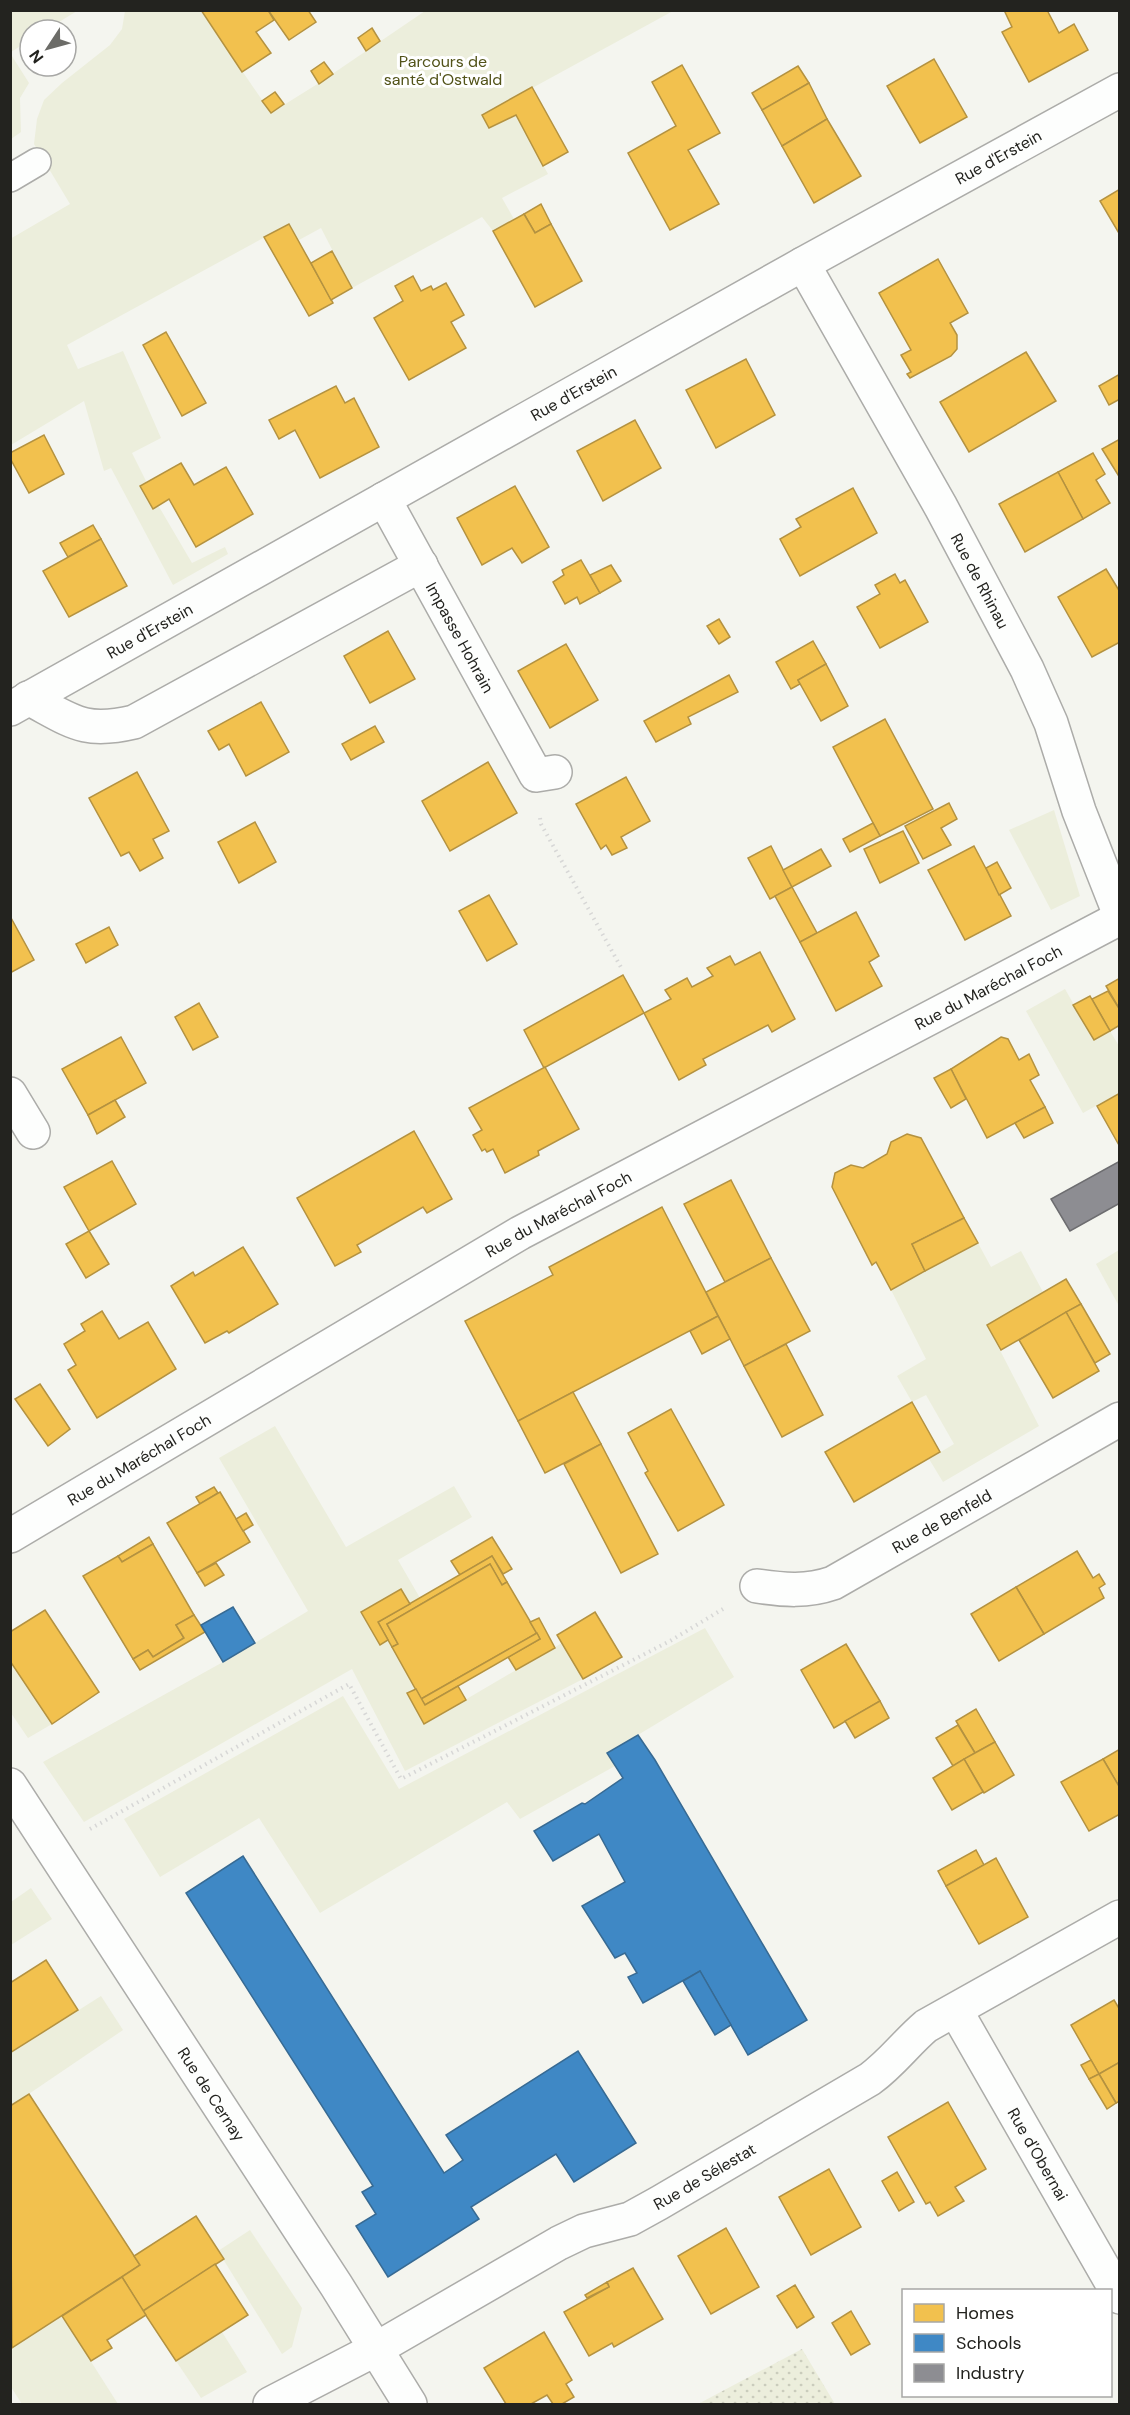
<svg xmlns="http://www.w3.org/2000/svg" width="1130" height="2415" font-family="'DM Sans',sans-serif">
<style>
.green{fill:#eceedc}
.garden{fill:url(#garden-dots)}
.homes{fill:#f2c14e;stroke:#b49240;stroke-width:1.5}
.schools{fill:#3f88c5;stroke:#376a93;stroke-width:1.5}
.industry{fill:#8d8d92;stroke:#6d6d70;stroke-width:1.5}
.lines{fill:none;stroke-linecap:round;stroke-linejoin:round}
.service-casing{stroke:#acaca9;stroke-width:30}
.minor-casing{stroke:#acaca9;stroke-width:36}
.tertiary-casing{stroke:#acaca9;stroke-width:36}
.path{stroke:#d7d7d6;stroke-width:4;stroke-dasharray:1.5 4.5;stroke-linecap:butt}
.service{stroke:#fdfefd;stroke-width:27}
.minor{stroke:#fdfefd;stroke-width:33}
.tertiary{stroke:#fdfefd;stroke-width:33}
.labels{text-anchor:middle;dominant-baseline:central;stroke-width:6;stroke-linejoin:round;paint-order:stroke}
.park-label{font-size:16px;fill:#525319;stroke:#fff}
.street-label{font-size:16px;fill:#23231f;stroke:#fff}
</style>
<defs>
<pattern id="garden-dots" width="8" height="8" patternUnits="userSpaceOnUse" patternTransform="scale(1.5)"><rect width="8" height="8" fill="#eceedc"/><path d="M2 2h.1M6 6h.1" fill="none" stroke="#caccbc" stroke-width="1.8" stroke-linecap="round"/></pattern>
</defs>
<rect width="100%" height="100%" fill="#f4f5ef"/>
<g class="green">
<path d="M11 10H77V11L46 30H30V40L11 52Z"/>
<path d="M125 11H201L271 113 319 83 425 11H673L483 115 489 128 516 115 548 174 502 198 514 219 493 231 482 217 352 288 321 228 299 240 289 224 67 345 78 369 123 351 161 438 132 453 158 505 192 563 225 547 228 554 173 585 111 468 104 471 84 401 11 445 10 239 70 204 34 144 37 119 44 100 62 83 110 45 122 29Z"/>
<path d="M10 53 29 83 20 98 21 132 11 139Z"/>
<path d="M1054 810 1080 896 1051 910 1009 830Z"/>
<path d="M1065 989 1094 1040 1110 1031 1119 1046V1093L1083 1113 1026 1011Z"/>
<path d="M978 1243 991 1267 1021 1251 1043 1292 987 1325 1039 1426 943 1482 929 1459 954 1444 926 1395 912 1402 897 1376 926 1359 891 1290Z"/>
<path d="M1119 1250V1306L1096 1264Z"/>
<path d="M275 1426 346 1547 454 1486 472 1517 398 1560 420 1598 410 1604 401 1589 361 1613 380 1645 388 1640 416 1688 407 1694 424 1724 562 1643 583 1679 405 1771 352 1669 84 1822 43 1762 223 1662 308 1611 219 1458Z"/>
<path d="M705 1628 734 1677 608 1753 615 1766 520 1819 507 1802 320 1913 259 1818 160 1877 124 1819 343 1696 399 1789Z"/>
<path d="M10 1661 52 1724 28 1738 11 1713Z"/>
<path d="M31 1888 52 1919 11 1945V1902Z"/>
<path d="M101 1996 123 2030 11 2106V2053Z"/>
<path d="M250 2230 302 2308 292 2347 282 2354 218 2251Z"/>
<path d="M62 2316 118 2404H22L11 2387 10 2346 12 2348Z"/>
<path d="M222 2332 247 2372 201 2398 176 2361Z"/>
</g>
<path class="garden" d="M802 2349 835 2404H698Z"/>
<g class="homes">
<path d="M201 10H268L274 20 256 32 271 53 242 72Z"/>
<path d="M268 10H308L316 22 289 40Z"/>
<path d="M1004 10H1047L1059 33 1074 24 1088 50 1029 82 1002 32 1012 27Z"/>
<path d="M372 28 380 41 366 51 358 38Z"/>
<path d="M934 59 967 117 920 143 887 86Z"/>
<path d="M324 62 333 74 319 84 311 71Z"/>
<path d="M682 65 720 133 688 150 719 204 670 230 628 153 676 126 652 82Z"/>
<path d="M798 66 809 83 762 110 752 93Z"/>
<path d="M809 83 827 119 782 146 762 110Z"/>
<path d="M532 87 568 152 543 166 516 115 489 128 482 115Z"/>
<path d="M275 92 284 104 271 113 262 101Z"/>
<path d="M827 119 861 176 814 203 782 146Z"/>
<path d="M1120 189V235L1100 201Z"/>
<path d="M541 204 551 224 535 233 524 214Z"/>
<path d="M524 214 535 233 551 224 582 281 535 307 493 231Z"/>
<path d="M289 224 333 303 309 316 264 237Z"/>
<path d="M332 251 352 288 331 300 311 263Z"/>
<path d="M938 259 968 313 950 323 957 335V349L951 356 910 378 907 374 911 372 901 355 911 350 879 293Z"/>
<path d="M413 276 421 291 431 286 433 290 446 283 464 315 451 322 466 348 409 380 374 318 403 301 395 286Z"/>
<path d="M166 332 206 403 182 416 143 345Z"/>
<path d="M1026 352 1056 401 969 452 940 402Z"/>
<path d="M746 359 775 415 716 448 686 390Z"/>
<path d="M1120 374V399L1109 405 1099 386Z"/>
<path d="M336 386 345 403 354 398 379 447 320 478 295 430 279 439 269 420Z"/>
<path d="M635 420 661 468 603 501 577 451Z"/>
<path d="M44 435 64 474 29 493 10 458V453Z"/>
<path d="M1120 439V478L1102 449Z"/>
<path d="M1093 453 1105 474 1096 480 1110 503 1083 519 1058 472Z"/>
<path d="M181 463 194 485 226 467 253 514 196 547 169 499 153 509 140 486Z"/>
<path d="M1058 472 1083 519 1025 552 999 504Z"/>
<path d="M515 486 549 547 522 563 512 548 482 565 457 518Z"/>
<path d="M853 488 877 533 800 576 780 539 801 527 796 519Z"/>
<path d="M93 525 101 539 68 557 60 543Z"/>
<path d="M101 539 127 586 69 617 43 571Z"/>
<path d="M581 560 600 593 580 604 577 597 565 604 553 582 564 575 562 570Z"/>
<path d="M611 565 621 581 600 593 590 575Z"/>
<path d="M1106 569 1120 592V642L1092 657 1058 597Z"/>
<path d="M895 574 900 583 905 580 928 622 880 648 857 607 880 594 875 585Z"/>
<path d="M719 619 730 637 719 644 707 626Z"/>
<path d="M388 631 415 679 370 703 344 656Z"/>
<path d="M813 641 826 664 798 680 800 684 791 689 776 662Z"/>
<path d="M566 644 598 700 550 728 518 671Z"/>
<path d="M826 664 848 706 821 721 798 680Z"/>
<path d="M729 675 738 692 688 717 691 724 656 742 644 721Z"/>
<path d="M261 702 289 752 246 776 229 744 219 750 208 731Z"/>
<path d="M885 719 933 809 880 836 833 747Z"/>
<path d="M375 726 384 742 351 760 342 744Z"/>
<path d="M488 762 517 813 450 851 422 801Z"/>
<path d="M137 772 169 831 153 839 163 858 140 871 129 852 121 856 89 798Z"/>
<path d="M626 777 650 821 621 837 627 848 612 855 606 845 601 849 576 804Z"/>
<path d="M949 803 957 819 941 828 951 845 923 859 905 826Z"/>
<path d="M255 822 276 862 239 883 218 842Z"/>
<path d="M873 823 880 836 850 852 843 839Z"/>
<path d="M903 831 919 863 880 883 864 849Z"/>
<path d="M771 846 792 887 770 899 748 858Z"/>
<path d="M974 846 1011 916 965 940 928 870Z"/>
<path d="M821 849 831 866 792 887 783 870Z"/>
<path d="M997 862 1011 888 999 895 986 868Z"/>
<path d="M792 887 817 933 800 942 775 896Z"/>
<path d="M489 895 517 944 487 961 459 911Z"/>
<path d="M856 912 879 956 869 962 882 986 836 1011 800 942Z"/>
<path d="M10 916 34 960 10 973Z"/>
<path d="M109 927 118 945 86 963 76 944Z"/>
<path d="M760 952 795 1019 772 1032 768 1025 703 1059 706 1065 679 1080 644 1013 671 999 665 990 687 978 692 987 713 976 707 968 730 956 735 965Z"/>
<path d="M623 975 644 1013 544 1068 524 1030Z"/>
<path d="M1120 978V1010L1106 986Z"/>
<path d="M1108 991 1120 1010V1025L1110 1031 1092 999Z"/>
<path d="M1090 996 1110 1031 1094 1040 1073 1005Z"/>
<path d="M199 1003 218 1037 193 1050 175 1017Z"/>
<path d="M121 1037 146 1083 88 1115 62 1069Z"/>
<path d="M1001 1037 1008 1039 1019 1060 1029 1054 1039 1075 1030 1080 1045 1107 987 1138 951 1069Z"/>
<path d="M545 1067 579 1129 538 1151 539 1155 505 1173 493 1149 487 1152 485 1149 482 1151 473 1135 482 1130 469 1108Z"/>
<path d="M951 1069 966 1099 951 1108 934 1078Z"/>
<path d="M1120 1093V1147L1097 1106Z"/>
<path d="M115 1100 125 1117 97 1134 88 1115Z"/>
<path d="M1045 1107 1053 1123 1024 1138 1015 1123Z"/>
<path d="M414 1131 452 1199 427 1213 423 1207 357 1245 361 1252 335 1266 297 1198Z"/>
<path d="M907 1134 921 1138 964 1218 912 1244 925 1271 891 1290 876 1262 872 1265 832 1187 835 1173 851 1165 863 1168 887 1154 891 1142Z"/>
<path d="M112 1161 136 1204 89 1231 64 1187Z"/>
<path d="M731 1180 771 1258 725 1282 684 1204Z"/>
<path d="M662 1207 718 1316 518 1421 465 1321 553 1275 549 1267Z"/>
<path d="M964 1218 978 1243 925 1271 912 1244Z"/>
<path d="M89 1231 109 1264 86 1278 66 1244Z"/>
<path d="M243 1247 278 1304 229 1333 227 1331 205 1343 171 1286 193 1272 195 1276Z"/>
<path d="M771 1258 810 1331 744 1366 706 1292Z"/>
<path d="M1066 1279 1081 1304 1001 1350 987 1325Z"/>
<path d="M1081 1304 1110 1354 1095 1363 1066 1312Z"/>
<path d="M102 1311 119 1339 148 1322 176 1369 97 1418 68 1370 76 1365 64 1344 85 1331 81 1324Z"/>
<path d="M1066 1312 1099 1371 1053 1398 1019 1340Z"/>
<path d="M718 1316 730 1339 702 1354 690 1331Z"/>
<path d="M786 1344 823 1415 782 1437 744 1366Z"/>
<path d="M40 1384 70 1429 48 1446 15 1399Z"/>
<path d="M573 1392 601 1444 545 1473 518 1421Z"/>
<path d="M912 1402 940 1452 854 1502 825 1452Z"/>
<path d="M671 1409 724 1505 678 1531 645 1473 648 1471 628 1433Z"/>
<path d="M601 1444 658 1554 621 1573 564 1464Z"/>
<path d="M214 1487 218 1493 200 1504 196 1497Z"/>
<path d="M220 1492 250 1542 197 1573 167 1523Z"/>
<path d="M246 1513 253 1525 243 1531 236 1519Z"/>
<path d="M149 1537 153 1544 122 1562 118 1556Z"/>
<path d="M492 1537 512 1569 503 1574 492 1556 460 1575 451 1561Z"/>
<path d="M153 1544 194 1615 176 1625 184 1638 153 1657 148 1650 133 1659 83 1576 118 1556 122 1562Z"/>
<path d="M1077 1551 1093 1578 1099 1574 1105 1584 1099 1588 1104 1598 1044 1634 1016 1587Z"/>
<path d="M492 1556 507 1582 502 1585 490 1564 387 1624 398 1644 392 1647 378 1622Z"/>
<path d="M216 1563 224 1575 205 1586 197 1573Z"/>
<path d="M490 1564 502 1585 507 1582 537 1633 421 1699 392 1647 398 1644 387 1624Z"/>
<path d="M1016 1587 1044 1634 999 1661 971 1614Z"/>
<path d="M401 1589 410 1604 378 1622 388 1640 380 1645 361 1612Z"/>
<path d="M45 1610 99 1692 52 1724 10 1661V1632Z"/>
<path d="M595 1612 622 1657 583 1679 557 1635Z"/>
<path d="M194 1615 205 1632 140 1670 133 1659 148 1650 153 1657 184 1638 176 1625Z"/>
<path d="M539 1618 555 1648 516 1670 508 1657 540 1639 530 1622Z"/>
<path d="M537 1633 540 1639 425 1705 421 1699Z"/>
<path d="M846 1644 880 1701 834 1728 801 1670Z"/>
<path d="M458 1686 466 1700 424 1724 407 1693 416 1689 425 1705Z"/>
<path d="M880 1701 889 1718 855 1738 845 1721Z"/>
<path d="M976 1709 995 1742 975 1753 956 1721Z"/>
<path d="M958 1725 975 1753 953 1766 936 1738Z"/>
<path d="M995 1742 1014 1775 984 1793 964 1759Z"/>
<path d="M1120 1749V1788L1103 1759Z"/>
<path d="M964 1759 983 1792 952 1810 933 1778Z"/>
<path d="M1103 1759 1120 1788V1814L1089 1831 1061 1782Z"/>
<path d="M976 1850 984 1865 946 1886 938 1871Z"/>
<path d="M996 1858 1028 1917 979 1944 946 1886Z"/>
<path d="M46 1960 78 2010 10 2053V1983Z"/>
<path d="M1114 2000 1120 2010V2062L1099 2074 1071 2025Z"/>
<path d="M1091 2060 1099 2074 1089 2079 1081 2065Z"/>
<path d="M1120 2062V2101L1116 2103 1099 2074Z"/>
<path d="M1099 2074 1116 2103 1107 2109 1089 2079Z"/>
<path d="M29 2094 140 2265 12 2348 10 2106Z"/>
<path d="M948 2102 986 2169 955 2187 964 2201 938 2216 930 2202 926 2204 888 2137Z"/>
<path d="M829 2169 861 2227 811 2255 779 2197Z"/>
<path d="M897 2172 914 2202 899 2211 882 2181Z"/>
<path d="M196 2216 224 2259 143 2311 122 2277 140 2265 134 2256Z"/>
<path d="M726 2228 759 2287 711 2314 678 2256Z"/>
<path d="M215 2264 248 2315 176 2361 143 2311Z"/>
<path d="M633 2268 663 2319 614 2347 612 2343 589 2356 564 2312 609 2287 607 2282Z"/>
<path d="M122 2277 146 2315 107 2340 112 2348 91 2361 62 2316Z"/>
<path d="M607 2282 609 2287 587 2298 585 2295Z"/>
<path d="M795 2285 814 2317 797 2328 777 2296Z"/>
<path d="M851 2311 870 2344 851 2355 832 2323Z"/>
<path d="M544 2332 572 2380 566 2384 574 2397 562 2404H553L547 2395 531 2404H506L484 2368Z"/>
</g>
<g class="schools">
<path d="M233 1607 255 1643 223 1662 201 1625Z"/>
<path d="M638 1735 655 1760 807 2020 748 2055 700 1971 643 2003 628 1977 637 1973 625 1953 615 1958 582 1906 625 1882 599 1834 553 1861 534 1831 582 1803 585 1804 623 1778 607 1753Z"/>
<path d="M243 1856 444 2173 463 2160 446 2135 578 2051 636 2143 574 2182 556 2154 471 2207 479 2219 388 2277 356 2226 376 2214 362 2192 373 2186 186 1893Z"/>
<path d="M700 1971 731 2025 715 2035 683 1981Z"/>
</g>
<path class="industry" d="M1120 1161V1203L1070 1231 1051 1199Z"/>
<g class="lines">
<defs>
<path id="service" d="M10 178 37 162"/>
<g id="minor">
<path id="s1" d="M803 264 941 507 1027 669 1051 723 1079 811 1120 915"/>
<path id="s2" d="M384 499 536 775 555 772"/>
<path d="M28 698C72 721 83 734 134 722L421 565"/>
<path id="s3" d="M10 709 803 264 1120 90"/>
<path d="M10 1094 33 1132"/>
<path id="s4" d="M757 1586C784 1590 807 1592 833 1583L1120 1419"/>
<path id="s5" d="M10 1785 336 2285 410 2404"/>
<path id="s6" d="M956 2011 1120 2297"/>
<path id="s7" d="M270 2404 376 2349 559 2243 584 2231 630 2219 659 2203 870 2079C892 2063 906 2043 926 2026L1120 1917"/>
</g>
<g id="tertiary">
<path id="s8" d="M10 1536 520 1233 1120 918"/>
</g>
</defs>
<use href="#service" class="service-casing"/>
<use href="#minor" class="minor-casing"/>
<use href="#tertiary" class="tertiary-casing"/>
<g class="path">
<path d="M540 818 541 824 622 969"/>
<path d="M90 1829 349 1684 401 1779 670 1641 723 1609"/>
</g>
<use href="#service" class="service"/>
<use href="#minor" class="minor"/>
<use href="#tertiary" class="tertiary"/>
</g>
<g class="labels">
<g class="park-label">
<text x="443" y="61">Parcours de<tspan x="443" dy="18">santé d'Ostwald</tspan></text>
</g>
<g class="street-label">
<text stroke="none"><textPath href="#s3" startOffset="1132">Rue d'Erstein</textPath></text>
<text stroke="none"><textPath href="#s3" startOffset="646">Rue d'Erstein</textPath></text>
<text stroke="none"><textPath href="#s1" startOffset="363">Rue de Rhinau</textPath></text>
<text stroke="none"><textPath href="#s3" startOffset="160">Rue d'Erstein</textPath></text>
<text stroke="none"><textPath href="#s2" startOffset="158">Impasse Hohrain</textPath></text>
<text stroke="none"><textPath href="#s8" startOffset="1122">Rue du Maréchal Foch</textPath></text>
<text stroke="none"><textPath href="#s8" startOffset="636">Rue du Maréchal Foch</textPath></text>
<text stroke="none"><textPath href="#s8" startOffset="150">Rue du Maréchal Foch</textPath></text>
<text stroke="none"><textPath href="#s4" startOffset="202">Rue de Benfeld</textPath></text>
<text stroke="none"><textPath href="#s5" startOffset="369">Rue de Cernay</textPath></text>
<text stroke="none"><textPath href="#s6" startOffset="165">Rue d'Obernai</textPath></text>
<text stroke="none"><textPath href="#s7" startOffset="492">Rue de Sélestat</textPath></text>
</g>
</g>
<rect width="1130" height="2415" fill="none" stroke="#23231f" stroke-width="24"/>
<rect x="902" y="2289" width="210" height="108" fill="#ffffff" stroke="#a7a7a5" stroke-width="1.5"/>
<rect x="914" y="2304" width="30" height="18" fill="#f2c14e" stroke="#a7a7a5" stroke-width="1.5"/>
<text x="956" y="2319" font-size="18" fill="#23231f">Homes</text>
<rect x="914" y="2334" width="30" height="18" fill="#3f88c5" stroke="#a7a7a5" stroke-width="1.5"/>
<text x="956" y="2349" font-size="18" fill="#23231f">Schools</text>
<rect x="914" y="2364" width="30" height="18" fill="#8d8d92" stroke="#a7a7a5" stroke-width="1.5"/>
<text x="956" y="2379" font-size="18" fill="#23231f">Industry</text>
<g transform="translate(48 48) rotate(234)"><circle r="28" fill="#ffffff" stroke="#a7a7a5" stroke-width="1.5"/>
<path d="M0-4.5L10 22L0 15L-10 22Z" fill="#6c6c68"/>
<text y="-9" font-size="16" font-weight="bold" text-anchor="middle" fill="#23231f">N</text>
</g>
</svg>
